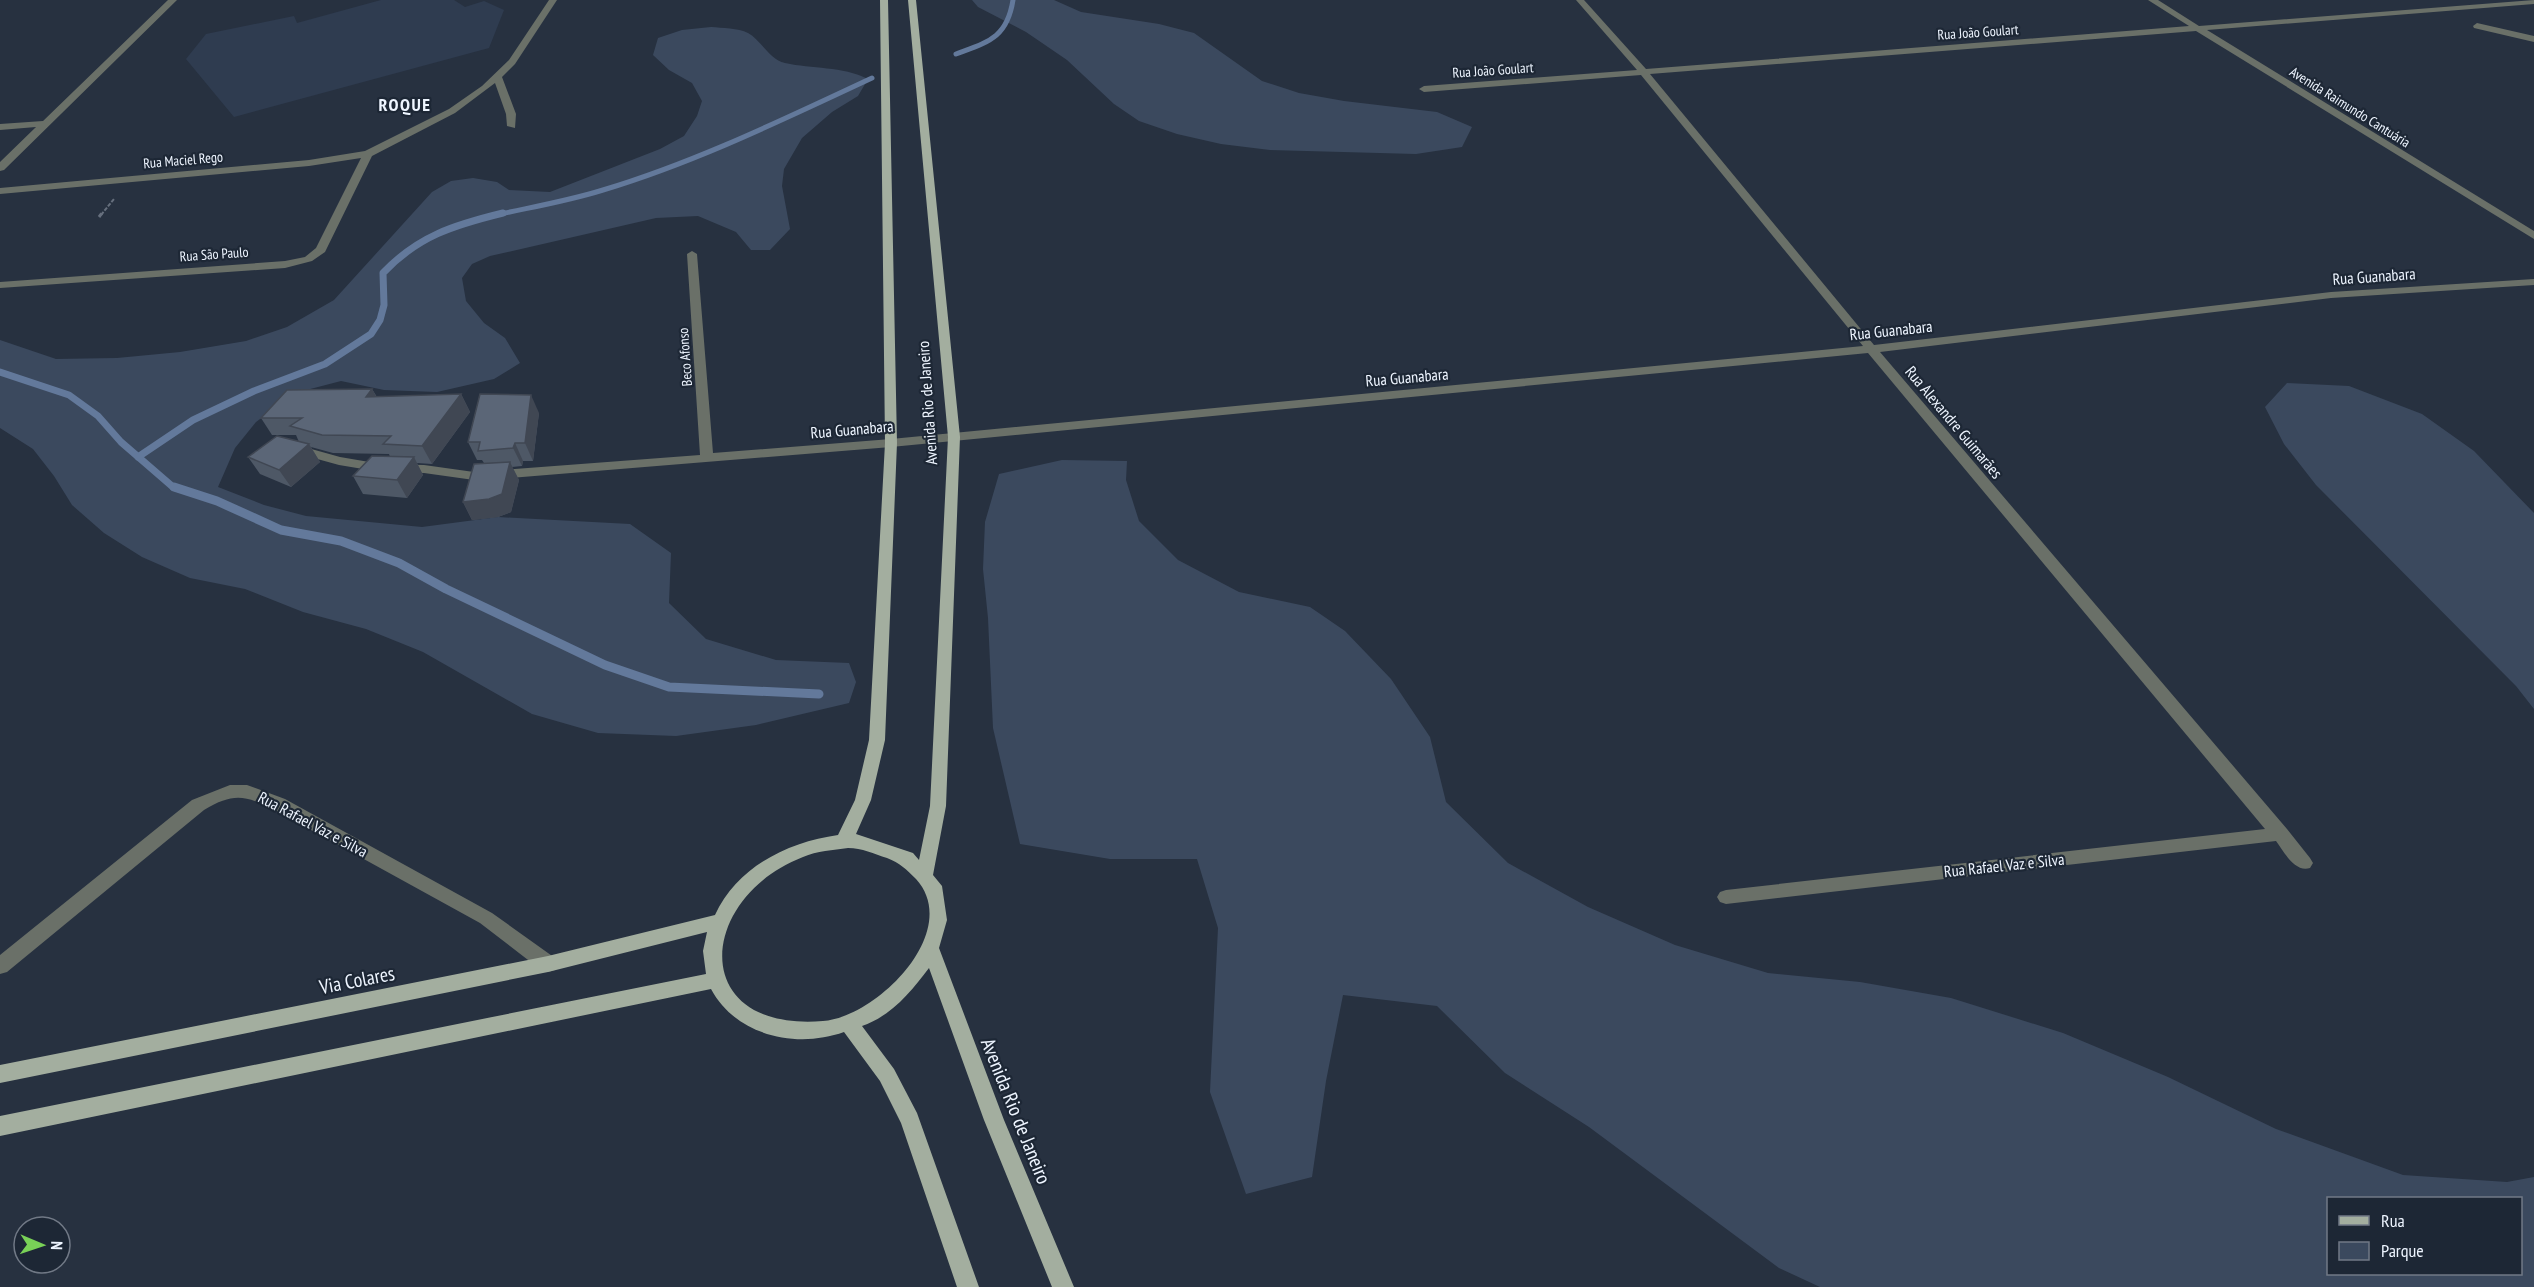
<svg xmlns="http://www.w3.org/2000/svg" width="2534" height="1287" font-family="'PT Sans Narrow',sans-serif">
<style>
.built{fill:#2f3c50}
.green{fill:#3b495e;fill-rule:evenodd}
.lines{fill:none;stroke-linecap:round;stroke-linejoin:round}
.stream-far2{stroke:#63799b;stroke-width:5}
.stream-far1{stroke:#63799b;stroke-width:7}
.stream{stroke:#63799b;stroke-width:9}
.path-far1{stroke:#666f7d;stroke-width:2;stroke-dasharray:4 1.5;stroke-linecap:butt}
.path{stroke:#666f7d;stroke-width:3;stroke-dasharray:4.5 2;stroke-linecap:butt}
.minor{fill:#6a7068;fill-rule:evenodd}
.major{fill:#a3ae9f;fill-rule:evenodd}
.wall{fill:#4e5866}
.shaded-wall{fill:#404753}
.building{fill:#5b6677;stroke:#404753;stroke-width:1.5}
.labels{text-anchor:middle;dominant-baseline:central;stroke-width:4.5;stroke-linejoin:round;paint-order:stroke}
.far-street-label{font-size:14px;fill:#eef5ff;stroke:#1d2735}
.street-label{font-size:16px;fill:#eef5ff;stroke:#1d2735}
.far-district-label{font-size:18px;font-weight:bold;letter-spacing:1.5px;fill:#eef5ff;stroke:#1d2735}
.near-street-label{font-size:20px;fill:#eef5ff;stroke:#1d2735}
</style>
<rect width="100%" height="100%" fill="#273140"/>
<path class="built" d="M381 0H454L465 7 484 1 504 10 489 48 234 117 186 59 206 34 294 16 297 23Z"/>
<g class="green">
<path d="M972 0H1054L1081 12 1159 24 1194 33 1262 81 1299 93 1344 101 1437 112 1472 127 1462 147 1416 154 1270 150 1221 144 1177 134 1139 121 1114 104 1067 60 1026 32 978 7Z"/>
<path d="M711 27C722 28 738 28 748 33 761 40 769 59 785 63 812 69 842 66 868 79L858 96 832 112 802 138 784 169 782 186 790 229 770 250H751L736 232 698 216 656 218 490 256 472 264 462 278 466 301 484 323 505 338 520 363 494 379 437 392 384 390 341 381 295 393 256 422 235 448 218 487 264 505 306 516 422 527 498 517 630 524 671 553 669 603 706 639 776 660 849 663 856 682 849 703 756 725 676 736 598 733 532 714 423 652 366 629 303 612 245 589 190 578 142 557 104 533 72 505 54 476 33 449 0 428V340L56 359 117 358 180 352 246 341 287 327 334 300 432 192 451 181 473 178 497 182 509 190 550 192 660 149 684 136 697 116 702 101 692 83 669 70 653 55 658 38 682 30Z"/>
<path d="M2287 383 2349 386 2422 414 2474 451 2534 513V709L2516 686 2316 485 2284 444 2265 407Z"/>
<path d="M1062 460 1127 461 1126 480 1139 521 1178 560 1239 592 1310 607 1345 631 1391 679 1430 737 1446 802 1508 863 1588 907 1675 945 1768 973 1860 982 1951 998 2063 1033 2168 1077 2276 1129 2403 1175 2507 1182 2534 1177V1287H1820L1779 1268 1589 1127 1505 1073 1437 1006 1343 995 1326 1081 1312 1177 1246 1194 1210 1092 1218 928 1197 859H1110L1020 844 993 728 988 618 983 569 985 522 999 474ZM2520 1198V1274H2328V1198Z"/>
</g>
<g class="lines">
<g class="stream-far2">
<path d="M956 54C988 42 1007 38 1013 0"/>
<path d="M496 215C532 207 568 201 603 190 696 162 784 119 872 78"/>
</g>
<g class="stream-far1">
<path d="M0 372 69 395 98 416 121 442 173 487 179 489"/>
<path d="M138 457 193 420 254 391 325 364 371 334 380 320 384 305 383 273C418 236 454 225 503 213"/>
</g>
<path class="stream" d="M174 487 217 501 281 530 341 541 399 563 446 589 605 665 669 687 819 694"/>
<path class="path-far1" d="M101 215 114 199"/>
<path class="path" d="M99 217 102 213"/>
<g class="minor">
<path d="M168 0H177L4 170 0 171V162L36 127 0 130V124L43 121Z"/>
<path d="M549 0H557L515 64 502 77 516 114 515 128 507 126 506 114 495 83 455 113 372 156 325 252 312 261 285 268 0 288V282L285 261 305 257 316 248 361 158 309 166 0 194V188L309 160 365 151 449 109 482 86 509 60Z"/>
<path d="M1576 0H1584L1646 69 2189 26 2148 0H2158L2199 26 2534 0V4L2207 30 2534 231V239L2196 31 1650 74 1874 345 2331 292 2534 279V285L2331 298 1880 352 2287 829 2310 858 2313 863 2310 868C2295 873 2284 852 2276 841L1726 904 1720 902 1717 897 1720 892 1726 890 2265 829 1868 353 891 447 510 478 474 480 424 473 381 472 339 465 292 452 291 449 297 445 340 457 381 464 424 465 474 472 700 455 687 254 692 251 697 254 713 453 891 439 1863 346 1641 75 1424 92 1419 89 1424 86 1637 70Z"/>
<path d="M2477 23 2534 36V42L2474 28 2473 26Z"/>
<path d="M230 785H247L285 799 492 913 555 958 557 964 555 970 548 972 541 970 480 923 273 809C244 795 233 793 204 810L7 972 0 974V955L192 800Z"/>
</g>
<path class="major" d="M880 0H888L897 443 885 740 871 800 856 834 913 853 919 860 930 806 948 437 908 0H916L960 437 946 806 933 875 942 886 947 920 939 948 1004 1120 1074 1287H1052L984 1120 929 968C911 992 891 1016 862 1026L894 1069 917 1113 979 1287H957L901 1123 880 1081 844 1032C797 1049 736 1036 711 989L0 1136V1116L706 974 703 951 707 932 548 972 0 1083V1065L548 956 715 915C737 867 788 842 838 835L855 800 869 740 885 443ZM848 848C862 848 874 854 887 858 900 863 906 869 916 879 963 931 877 1017 823 1021 687 1032 697 898 803 857 817 851 833 850 848 848Z"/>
</g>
<g class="wall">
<path d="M372 389 377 397 461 394 470 412 432 464 417 463 423 475 407 498 363 494 353 476 390 457 389 454 333 453 311 447 320 462 291 487 260 474 248 457 299 442 296 435H272L261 418Z"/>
<path d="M539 413 533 461H523L522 466 512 467 519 480 511 512 498 517 472 520 463 502 484 463 482 460H477L468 442Z"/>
</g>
<g class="shaded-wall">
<path d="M372 389 382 407 366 397Z"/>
<path d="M461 394 470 412 432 464 422 446Z"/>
<path d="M531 395 539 413 533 461 525 443Z"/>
<path d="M515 443 523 461 522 466 513 448Z"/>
<path d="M309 444 320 462 291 487 279 470Z"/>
<path d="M414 457 423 475 407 498 397 480Z"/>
<path d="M510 462 519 480 511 512 498 517 472 520 463 502Z"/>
</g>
<g class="building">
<path d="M372 389 366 397 461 394 422 446 383 444 391 436 322 435 290 426 302 418H261L287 390Z"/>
<path d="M480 394 531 395 525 443H515L513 448 478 451 480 442H468Z"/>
<path d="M277 436 309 444 279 470 248 457Z"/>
<path d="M372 456 414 457 397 480 353 476Z"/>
<path d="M510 462 502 494 489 499 463 502 474 464Z"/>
</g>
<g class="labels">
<g class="far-street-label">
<text transform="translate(1978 32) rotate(-4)">Rua João Goulart</text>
<text transform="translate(1493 70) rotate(-4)">Rua João Goulart</text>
<text transform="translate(2350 107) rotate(32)">Avenida Raimundo Cantuária</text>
<text transform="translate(183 160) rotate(-5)">Rua Maciel Rego</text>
<text transform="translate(214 254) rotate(-4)">Rua São Paulo</text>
<text transform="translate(685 357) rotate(-94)">Beco Afonso</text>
</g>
<g class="street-label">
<text transform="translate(2374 276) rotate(-4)">Rua Guanabara</text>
<text transform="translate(1891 330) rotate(-6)">Rua Guanabara</text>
<text transform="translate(1407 377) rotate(-5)">Rua Guanabara</text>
<text transform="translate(927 403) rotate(-94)">Avenida Rio de Janeiro</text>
<text transform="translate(1954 422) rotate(50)">Rua Alexandre Guimarães</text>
<text transform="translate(852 429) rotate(-5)">Rua Guanabara</text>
<text transform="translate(313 824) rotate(28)">Rua Rafael Vaz e Silva</text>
<text transform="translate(2004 865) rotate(-6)">Rua Rafael Vaz e Silva</text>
</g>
<g class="far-district-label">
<text x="405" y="104">ROQUE</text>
</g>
<g class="near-street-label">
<text transform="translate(357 980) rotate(-11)">Via Colares</text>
<text transform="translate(1016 1111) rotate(68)">Avenida Rio de Janeiro</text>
</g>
</g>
<rect x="2327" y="1197" width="195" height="78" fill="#1d2735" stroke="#717986" stroke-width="1.5"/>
<rect x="2339" y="1216" width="30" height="9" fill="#a3ae9f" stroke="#717986" stroke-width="1.5"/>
<text x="2381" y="1227" font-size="18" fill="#eef5ff">Rua</text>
<rect x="2339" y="1242" width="30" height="18" fill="#3b495e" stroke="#717986" stroke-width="1.5"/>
<text x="2381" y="1257" font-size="18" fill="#eef5ff">Parque</text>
<g transform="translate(42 1245) rotate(92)"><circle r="28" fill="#1d2735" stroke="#717986" stroke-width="1.5"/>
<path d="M0-4.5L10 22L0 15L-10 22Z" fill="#79d157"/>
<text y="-9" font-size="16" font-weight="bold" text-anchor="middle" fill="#eef5ff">N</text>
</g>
</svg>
